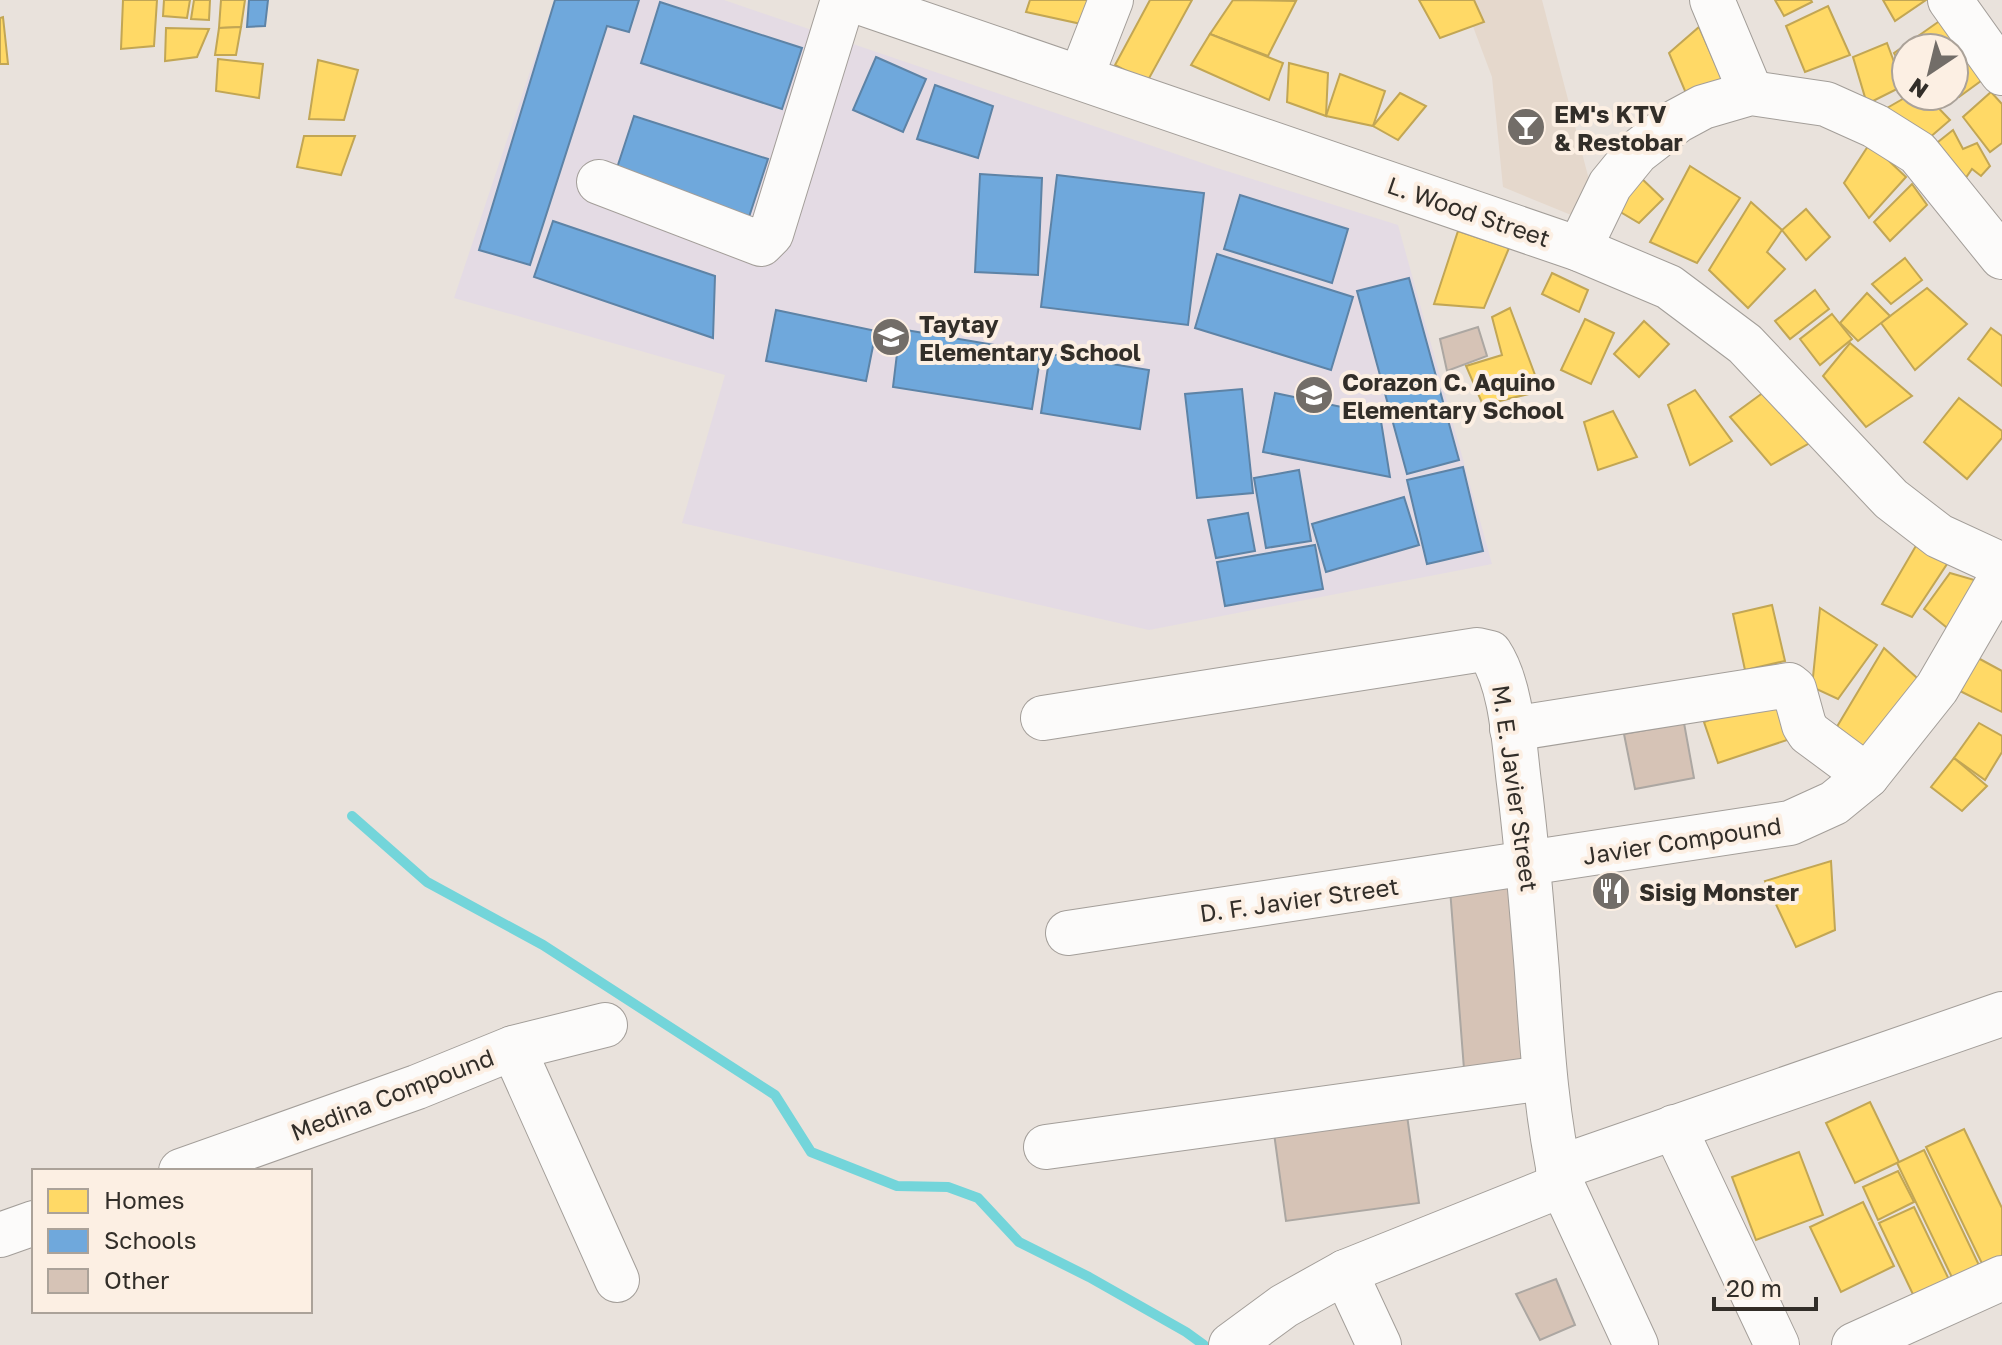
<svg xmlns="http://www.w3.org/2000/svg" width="2002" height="1345" font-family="'Golos Text',sans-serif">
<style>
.built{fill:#e5d8cc}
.education{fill:#e4dbe4}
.homes{fill:#ffd966;stroke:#c2a654;stroke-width:2}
.schools{fill:#6fa8dc;stroke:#5d83a6;stroke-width:2}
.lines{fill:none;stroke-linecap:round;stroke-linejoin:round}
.stream{stroke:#73d5da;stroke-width:10}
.building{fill:#d6c3b6;stroke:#aca7a2;stroke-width:2}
.minor-casing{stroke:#a39e99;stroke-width:46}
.major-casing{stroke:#a39e99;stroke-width:46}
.minor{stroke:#fcfbfa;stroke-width:44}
.major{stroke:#fcfbfa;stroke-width:44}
.labels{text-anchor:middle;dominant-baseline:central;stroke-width:8;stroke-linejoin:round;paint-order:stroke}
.poi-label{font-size:24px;font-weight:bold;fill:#322e29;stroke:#fcefe3;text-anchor:start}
.street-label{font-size:24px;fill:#322e29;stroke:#fcefe3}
</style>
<rect width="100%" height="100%" fill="#e9e2dc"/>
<path class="built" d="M1463 0H1542L1593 195 1576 217 1503 187 1492 77Z"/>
<path class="education" d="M554 0H724L1217 168 1398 225 1492 564 1149 630 682 523 725 375 454 298Z"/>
<g class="homes">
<path d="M123 0H157L154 46 121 49Z"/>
<path d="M164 0H190L187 18 163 16Z"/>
<path d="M194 0H210L209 20 191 19Z"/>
<path d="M221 0H245L241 27 219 28Z"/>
<path d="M1030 0H1101L1086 25 1026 12Z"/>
<path d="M1150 0H1192L1147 82 1115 65Z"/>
<path d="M1233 0 1296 1 1268 56 1210 34Z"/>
<path d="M1419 0H1474L1484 22 1440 38Z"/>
<path d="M1775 0H1811L1812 2 1784 16Z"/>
<path d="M1883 0H1926L1895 21Z"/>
<path d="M1828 6 1850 55 1805 72 1786 26Z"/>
<path d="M1948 15 1969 39 1954 52V48H1906V74L1894 53Z"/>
<path d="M3 17 8 64H0V18Z"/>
<path d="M241 27 236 55H215L219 28Z"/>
<path d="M1699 27 1723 81 1688 98 1669 53Z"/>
<path d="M166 28 209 29 197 57 165 61Z"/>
<path d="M1210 34 1283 63 1269 100 1191 65Z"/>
<path d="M1887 43 1903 86 1867 104 1853 57Z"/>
<path d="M1972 58 1985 78 1959 97 1954 92V70Z"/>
<path d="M218 59 263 64 259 98 216 91Z"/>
<path d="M318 60 358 70 344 120 309 119Z"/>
<path d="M1289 63 1328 73 1326 116 1287 102Z"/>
<path d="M1340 74 1385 91 1373 126 1326 116Z"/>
<path d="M1991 92 2002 104V143L1990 152 1963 117Z"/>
<path d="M1400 93 1426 106 1398 140 1373 126Z"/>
<path d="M1908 96H1927L1950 120 1928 139 1887 108Z"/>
<path d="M1953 130 1963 149 1977 143 1990 166 1981 176 1972 169 1958 189 1928 150Z"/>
<path d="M304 136H355L341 175 297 167Z"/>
<path d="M1870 143 1906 177 1869 218 1844 183Z"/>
<path d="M1690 166 1740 198 1697 263 1650 242Z"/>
<path d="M1638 175 1663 199 1639 223 1612 207Z"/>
<path d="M1912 184 1927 205 1890 241 1874 222Z"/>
<path d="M1751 202 1782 230 1767 252 1785 269 1748 308 1709 270Z"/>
<path d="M1806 209 1830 237 1806 260 1782 230Z"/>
<path d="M1458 231 1509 248 1484 308 1434 304Z"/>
<path d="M1905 258 1922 280 1891 304 1872 284Z"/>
<path d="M1552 273 1588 290 1579 312 1542 294Z"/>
<path d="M1927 288 1967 324 1915 370 1881 323Z"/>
<path d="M1815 290 1829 309 1790 339 1775 321Z"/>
<path d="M1867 293 1890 316 1858 341 1840 323Z"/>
<path d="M1510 308 1541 391 1483 405 1466 366 1502 355 1492 317Z"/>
<path d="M1832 314 1852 339 1820 365 1800 339Z"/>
<path d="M1585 319 1614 333 1591 384 1561 370Z"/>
<path d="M1644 321 1669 344 1639 377 1614 354Z"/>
<path d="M1991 328 2002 336V386L1968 359Z"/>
<path d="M1850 343 1912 396 1866 427 1823 376Z"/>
<path d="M1768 389 1815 440 1771 465 1730 417Z"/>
<path d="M1695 390 1732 441 1690 465 1668 405Z"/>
<path d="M1959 398 2002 431V438L1967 479 1924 442Z"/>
<path d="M1613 411 1637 457 1598 470 1584 422Z"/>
<path d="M1917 544 1949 561 1912 617 1882 604Z"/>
<path d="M1950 573 1978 581 1951 631 1924 609Z"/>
<path d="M1772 605 1785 661 1745 670 1733 614Z"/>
<path d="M1820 608 1877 645 1838 699 1812 687Z"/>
<path d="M1884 648 1926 686 1866 751 1835 730Z"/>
<path d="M1978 658 2002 671V712L1960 691Z"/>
<path d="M1787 692 1802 735 1718 763 1704 722Z"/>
<path d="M1979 723 2002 736V752L1985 780 1954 758Z"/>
<path d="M1954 758 1987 786 1962 811 1931 787Z"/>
<path d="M1831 861 1835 930 1796 947 1765 881Z"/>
<path d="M1870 1102 1899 1162 1855 1183 1826 1123Z"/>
<path d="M1964 1129 2002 1208V1271L1989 1278 1926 1147Z"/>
<path d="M1924 1150 1987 1282 1960 1294 1897 1163Z"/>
<path d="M1799 1152 1823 1215 1756 1240 1732 1177Z"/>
<path d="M1898 1171 1914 1202 1878 1220 1863 1187Z"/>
<path d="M1863 1202 1894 1266 1841 1292 1810 1227Z"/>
<path d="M1914 1207 1954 1290 1919 1307 1879 1223Z"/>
</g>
<g class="schools">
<path d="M249 0H268L265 26 247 27Z"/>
<path d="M555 0H639L629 32 607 26 530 265 479 250Z"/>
<path d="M660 2 802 48 782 109 641 63Z"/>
<path d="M876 57 926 79 903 132 853 110Z"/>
<path d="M935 85 993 106 978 158 917 139Z"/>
<path d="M634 116 768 159 748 220 614 177Z"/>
<path d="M980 174 1042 178 1038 275 975 272Z"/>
<path d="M1057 175 1204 193 1188 325 1041 307Z"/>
<path d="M1240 195 1348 229 1332 283 1224 249Z"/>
<path d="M553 221 715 276 713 338 534 277Z"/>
<path d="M1217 254 1353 297 1331 370 1195 328Z"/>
<path d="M1409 278 1459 460 1407 474 1357 291Z"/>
<path d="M776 310 876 331 866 381 766 361Z"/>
<path d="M900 329 1041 353 1032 409 893 387Z"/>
<path d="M1050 354 1149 370 1140 429 1041 413Z"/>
<path d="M1242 389 1253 493 1197 498 1185 394Z"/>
<path d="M1275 393 1380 415 1390 477 1263 452Z"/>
<path d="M1463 467 1483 551 1427 564 1407 480Z"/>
<path d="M1299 470 1311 541 1266 548 1254 478Z"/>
<path d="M1404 497 1419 545 1326 572 1312 524Z"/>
<path d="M1248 513 1255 551 1216 558 1208 520Z"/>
<path d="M1315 545 1323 589 1225 606 1217 562Z"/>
</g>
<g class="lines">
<path class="stream" d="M352 816 427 882 543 945 775 1095 811 1152 897 1186 948 1187 978 1198 1019 1242 1089 1277 1186 1332 1204 1345"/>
</g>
<g class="building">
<path d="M1478 327 1487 356 1447 371 1440 339Z"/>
<path d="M1684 723 1694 778 1635 789 1624 734Z"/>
<path d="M1517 885 1532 1064 1464 1069 1450 889Z"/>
<path d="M1406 1108 1419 1203 1286 1221 1273 1126Z"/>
<path d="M1556 1279 1575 1325 1540 1340 1516 1294Z"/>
</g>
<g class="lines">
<defs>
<g id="minor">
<path d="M1712 0 1751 93"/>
<path d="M1950 0 2002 73"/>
<path d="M1081 77 1111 0"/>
<path d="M599 182 761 244 771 234 843 0"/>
<path d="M1579 249 1610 185 1637 152 1677 121 1703 107 1751 93 1826 104 1875 126 1918 153 2002 257"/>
<path d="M1043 718 1477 650 1490 653C1512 686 1514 744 1519 783 1527 846 1532 909 1537 972 1542 1044 1546 1115 1562 1185L1636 1345"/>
<path d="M1512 729 1789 685 1794 689 1804 725 1809 733 1867 776"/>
<path d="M1068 933 1790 823 1834 803 1867 776 1937 688 2002 576"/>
<path d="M513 1048 617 1280"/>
<path d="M1674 1127 1777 1345"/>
<path d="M1046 1147 1544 1078"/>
<path d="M1558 1168 2002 1014"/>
<path d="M181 1171 417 1087 513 1048 605 1025"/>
<path d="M0 1235 34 1223"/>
<path d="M1345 1272 1379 1345"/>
<path d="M1231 1345 1284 1306 1345 1272 1562 1185"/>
<path d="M1854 1345 2002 1278"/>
</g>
<path id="major" d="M853 0 1579 249 1669 287 1745 344 1891 499 1939 536 2002 565"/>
</defs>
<use href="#minor" class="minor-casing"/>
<use href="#major" class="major-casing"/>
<use href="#minor" class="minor"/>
<use href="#major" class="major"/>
</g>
<defs>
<symbol id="bar-disc" viewBox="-11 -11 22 22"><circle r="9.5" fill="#726d68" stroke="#fcefe3"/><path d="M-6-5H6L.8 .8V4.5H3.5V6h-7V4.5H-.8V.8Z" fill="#fff"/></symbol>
<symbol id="school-disc" viewBox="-11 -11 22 22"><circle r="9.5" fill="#726d68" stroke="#fcefe3"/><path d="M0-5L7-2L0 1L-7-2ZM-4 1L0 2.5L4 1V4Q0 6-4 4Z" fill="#fff"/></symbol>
<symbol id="restaurant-disc" viewBox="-11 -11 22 22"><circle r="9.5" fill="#726d68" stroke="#fcefe3"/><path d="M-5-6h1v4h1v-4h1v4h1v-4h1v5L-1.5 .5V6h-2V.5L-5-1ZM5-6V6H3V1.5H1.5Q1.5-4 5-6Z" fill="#fff"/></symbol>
</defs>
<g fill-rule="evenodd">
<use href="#bar-disc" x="1504" y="105" width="44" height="44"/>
<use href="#school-disc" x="869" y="315" width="44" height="44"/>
<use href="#school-disc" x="1292" y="373" width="44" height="44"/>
<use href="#restaurant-disc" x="1589" y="869" width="44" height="44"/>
</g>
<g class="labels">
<g class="poi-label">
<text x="1554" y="113">EM's KTV<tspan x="1554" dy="28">&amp; Restobar</tspan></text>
<text x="919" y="323">Taytay<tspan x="919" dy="28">Elementary School</tspan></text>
<text x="1342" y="381">Corazon C. Aquino<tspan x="1342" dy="28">Elementary School</tspan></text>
<text x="1639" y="891">Sisig Monster</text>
</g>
<g class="street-label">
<text transform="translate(1469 211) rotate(19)">L. Wood Street</text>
<text transform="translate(1516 788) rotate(82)">M. E. Javier Street</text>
<text transform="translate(1682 840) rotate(-9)">Javier Compound</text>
<text transform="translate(1299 899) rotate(-8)">D. F. Javier Street</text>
<text transform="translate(392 1094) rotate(-21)">Medina Compound</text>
</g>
</g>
<rect x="32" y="1169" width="280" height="144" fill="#fcefe3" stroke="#aba299" stroke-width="2"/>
<rect x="48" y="1189" width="40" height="24" fill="#ffd966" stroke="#aba299" stroke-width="2"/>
<text x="104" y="1209" font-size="24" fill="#322e29">Homes</text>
<rect x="48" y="1229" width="40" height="24" fill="#6fa8dc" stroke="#aba299" stroke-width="2"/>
<text x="104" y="1249" font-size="24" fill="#322e29">Schools</text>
<rect x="48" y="1269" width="40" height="24" fill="#d6c3b6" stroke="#aba299" stroke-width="2"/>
<text x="104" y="1289" font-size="24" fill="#322e29">Other</text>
<g transform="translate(1930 72) rotate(215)"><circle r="38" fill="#fcefe3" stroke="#aba299" stroke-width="2"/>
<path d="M0-6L14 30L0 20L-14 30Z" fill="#726d68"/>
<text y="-12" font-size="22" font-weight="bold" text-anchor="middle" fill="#322e29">N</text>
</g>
<path d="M1714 1297v12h102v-12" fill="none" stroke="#322e29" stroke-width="4"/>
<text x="1726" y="1297" font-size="24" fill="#322e29" stroke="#fcefe3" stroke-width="6" paint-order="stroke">20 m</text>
</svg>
